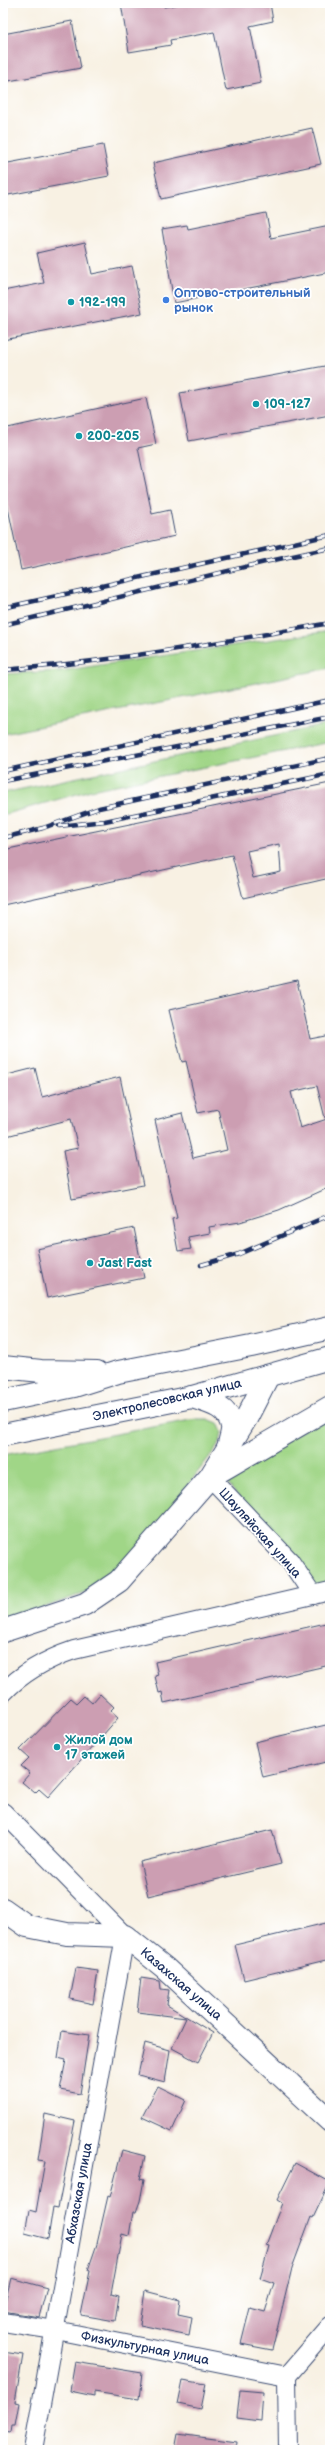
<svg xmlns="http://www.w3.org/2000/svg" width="333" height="2453" font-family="'Balsamiq Sans',sans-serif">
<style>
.green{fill:#a0d687;stroke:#5e8272}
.building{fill:#cc9eb2;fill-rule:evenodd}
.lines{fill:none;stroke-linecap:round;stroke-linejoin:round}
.minor-casing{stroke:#3c4c72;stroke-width:20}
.secondary-casing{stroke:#3c4c72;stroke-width:24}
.primary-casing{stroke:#3c4c72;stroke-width:24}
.minor{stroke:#fff;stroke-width:18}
.secondary{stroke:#fff;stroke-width:22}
.primary{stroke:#fff;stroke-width:22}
.rail-casing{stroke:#1b2f5e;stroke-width:4.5}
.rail{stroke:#fff;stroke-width:3;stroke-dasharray:9;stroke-linecap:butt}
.shop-dot{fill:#3f7fe0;stroke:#fff;stroke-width:1.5}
.culture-dot{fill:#0f9aa8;stroke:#fff;stroke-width:1.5}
.labels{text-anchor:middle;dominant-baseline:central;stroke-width:3.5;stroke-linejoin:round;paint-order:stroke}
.shop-label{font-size:13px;font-weight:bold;fill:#366cbe;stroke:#fff;text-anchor:start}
.culture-label{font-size:13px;font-weight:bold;fill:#0d838f;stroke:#fff;text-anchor:start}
.street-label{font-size:13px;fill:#1b2f5e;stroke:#fff}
</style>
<rect width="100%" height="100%" fill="#fff"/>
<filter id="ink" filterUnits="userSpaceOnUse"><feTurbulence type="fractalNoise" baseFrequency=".025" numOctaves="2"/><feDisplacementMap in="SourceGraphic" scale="8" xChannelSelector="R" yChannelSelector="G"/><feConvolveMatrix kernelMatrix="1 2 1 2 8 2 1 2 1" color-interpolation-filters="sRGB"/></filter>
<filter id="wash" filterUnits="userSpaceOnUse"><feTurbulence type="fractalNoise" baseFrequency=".012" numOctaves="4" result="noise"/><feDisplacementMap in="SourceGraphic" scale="16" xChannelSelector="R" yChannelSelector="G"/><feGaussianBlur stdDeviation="0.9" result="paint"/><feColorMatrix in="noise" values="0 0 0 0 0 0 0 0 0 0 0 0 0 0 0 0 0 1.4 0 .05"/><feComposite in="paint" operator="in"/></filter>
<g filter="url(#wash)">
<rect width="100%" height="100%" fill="#f8f1e3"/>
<g class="green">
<path d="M330 631V668L3 734V674L60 671Z"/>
<path d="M330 724V742L91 790 3 815V793Z"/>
<path d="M330 1414V1584L315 1588 222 1477Z"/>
<path d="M196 1419H208L218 1423 222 1432 220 1443 129 1562 90 1591 3 1622V1455Z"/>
</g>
<g id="blocks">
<g class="building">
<path d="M121 3H163L164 7 186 3H270L273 21 250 26 261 83 226 90 214 32 170 40 171 45 129 52Z"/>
<path d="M72 21 81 68 3 82V34Z"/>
<path d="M312 128 321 164 161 199 153 163Z"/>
<path d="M103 145 109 176 3 196V164Z"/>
<path d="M266 213 271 238 330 226V272L174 303 162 229 187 225 188 229Z"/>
<path d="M85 242 92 274 132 266 142 313 3 340V291L44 283 37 253Z"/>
<path d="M330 365V415L189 441 180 393Z"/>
<path d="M146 398 156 444 138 448 152 514 170 510 175 536 21 570 3 484V429Z"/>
<path d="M330 783V878L243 898 232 855 3 905V850ZM279 844 281 872 253 878 247 851Z"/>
<path d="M297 981 310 1039 330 1035V1117L325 1118 317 1086 291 1092 300 1128 330 1118V1187L279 1210 240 1222 209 1227 210 1233 188 1237 191 1249 178 1251 172 1219 177 1218 155 1120 182 1113 193 1158 227 1150 218 1109 198 1113 186 1061 182 1062 169 1010Z"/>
<path d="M35 1068 42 1097 120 1077 143 1185 72 1199 63 1151 78 1148 71 1119 3 1137V1076Z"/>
<path d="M134 1228 144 1278 47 1298 37 1249Z"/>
<path d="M330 1622V1665L164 1703 162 1692 159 1693 155 1676 158 1675 155 1662Z"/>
<path d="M100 1694 114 1707 110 1711 118 1718 48 1797 39 1789 35 1793 22 1782 30 1773 21 1766 29 1758 20 1750 71 1698 77 1703 84 1696 92 1703Z"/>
<path d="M330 1724V1761L263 1777 255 1742Z"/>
<path d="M272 1830 281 1864 148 1896 140 1862Z"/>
<path d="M330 1922V1959L244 1980 235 1945Z"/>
<path d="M76 1968 98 1971 93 2004 70 1999Z"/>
<path d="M141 1978 160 1981 161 1989 169 1990 167 2005 213 2033 198 2062 172 2048 186 2018 137 2012Z"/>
<path d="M62 2031 89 2035 80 2094 60 2090 66 2060 58 2058Z"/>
<path d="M145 2043 170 2050 165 2082 138 2075Z"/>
<path d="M158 2086 186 2100 172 2131 142 2117Z"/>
<path d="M45 2114 75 2121 58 2208 53 2207 48 2239 25 2233 29 2210 36 2212 45 2161 38 2160Z"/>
<path d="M122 2150 145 2156 140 2179 144 2180 140 2201 136 2212H133L129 2236 122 2234 111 2294 119 2296 115 2321 81 2315 90 2271 88 2270 97 2244 108 2196 110 2197Z"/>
<path d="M295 2163 330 2182 313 2218 311 2217 292 2268 272 2350 241 2344 250 2308 265 2312 274 2283 260 2278 269 2246 266 2245 282 2203 277 2200Z"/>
<path d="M11 2278 47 2288 39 2317 3 2311Z"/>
<path d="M145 2291 180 2300 178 2314 192 2317 189 2335 140 2325Z"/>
<path d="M3 2352 23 2355 15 2402 19 2403 15 2425H12L11 2432 3 2431Z"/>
<path d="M75 2362 142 2373 139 2399 94 2392V2396L70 2391Z"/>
<path d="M183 2380 206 2384 201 2409 178 2404Z"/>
<path d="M240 2390 263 2392 261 2421 237 2418Z"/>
<path d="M178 2434 237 2442 236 2450H175Z"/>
</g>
</g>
</g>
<g filter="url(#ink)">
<use href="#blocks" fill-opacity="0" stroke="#3c4c72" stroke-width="1"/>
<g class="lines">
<defs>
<g id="minor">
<path d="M210 1477 290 1561 313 1595"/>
<path d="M3 1693C23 1672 47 1659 74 1650L330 1591"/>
<path d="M3 1812 125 1936 33 2450"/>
<path d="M3 2322 55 2330 287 2376"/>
<path d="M288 2450 287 2376 330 2326"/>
</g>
<g id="secondary">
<path d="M213 1475 330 1407"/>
<path d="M3 1631 85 1604 119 1581 210 1477 247 1417 268 1376"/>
<path d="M3 1909 27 1926 67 1934 125 1936 165 1968 330 2121"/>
</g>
<g id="primary">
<path d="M3 1367 41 1371 97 1372"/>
<path d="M192 1397C208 1402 228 1406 232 1426 233 1432 229 1442 228 1448"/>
<path d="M3 1401 74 1386 118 1372 251 1346 330 1328"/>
<path d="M3 1435 192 1397 330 1358"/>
</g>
</defs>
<use href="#minor" class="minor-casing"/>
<use href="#secondary" class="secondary-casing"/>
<use href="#primary" class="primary-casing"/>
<use href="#minor" class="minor"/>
<use href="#secondary" class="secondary"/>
<use href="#primary" class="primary"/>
<defs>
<g id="rail">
<path d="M3 608 330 535"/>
<path d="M3 625 265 562 330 548"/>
<path d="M3 670C113 662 221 642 330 623"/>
<path d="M3 771 330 700"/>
<path d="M3 781 330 717"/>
<path d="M59 826 105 821 330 774"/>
<path d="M3 838 43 828 99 808 330 758"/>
<path d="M201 1265 239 1254 330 1215"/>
</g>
</defs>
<use href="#rail" class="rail-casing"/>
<use href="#rail" class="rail"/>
</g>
</g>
<circle class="shop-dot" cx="166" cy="300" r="4"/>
<g class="culture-dot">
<circle cx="71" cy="302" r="4"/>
<circle cx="256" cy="404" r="4"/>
<circle cx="79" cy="436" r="4"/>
<circle cx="90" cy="1263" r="4"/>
<circle cx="57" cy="1747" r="4"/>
</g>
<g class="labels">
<g class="shop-label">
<text x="174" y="293">Оптово-строительный<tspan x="174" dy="15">рынок</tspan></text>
</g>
<g class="culture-label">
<text x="79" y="302">192-199</text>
<text x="264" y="404">109-127</text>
<text x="87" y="436">200-205</text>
<text x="98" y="1263">Jast Fast</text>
<text x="65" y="1740">Жилой дом<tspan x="65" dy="15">17 этажей</tspan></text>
</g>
<g class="street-label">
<text transform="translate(167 1400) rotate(-13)">Электролесовская улица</text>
<text transform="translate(260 1533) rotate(48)">Шауляйская улица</text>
<text transform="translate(181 1984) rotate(41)">Казахская улица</text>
<text transform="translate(79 2193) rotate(-80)">Абхазская улица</text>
<text transform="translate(145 2348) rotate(11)">Физкультурная улица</text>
</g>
</g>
<rect width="333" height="2453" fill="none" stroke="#fff" stroke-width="16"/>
</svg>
